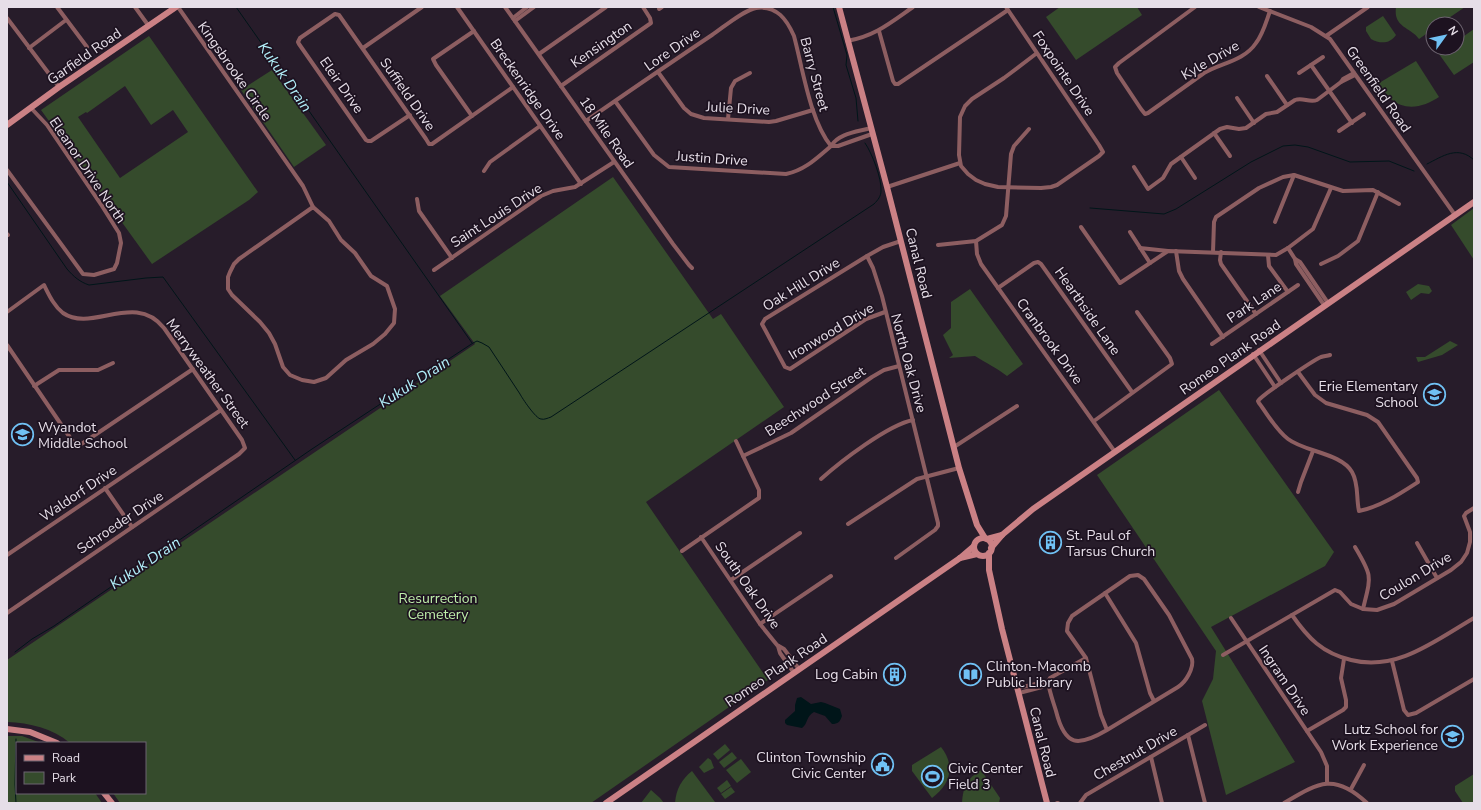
<svg xmlns="http://www.w3.org/2000/svg" width="1481" height="810" font-family="'Nunito Sans',sans-serif">
<style>
.green{fill:#354b2c;fill-rule:evenodd}
.water{fill:#001519}
.lines{fill:none;stroke-linecap:round;stroke-linejoin:round}
.stream{stroke:#001519;stroke-width:1}
.street{stroke:#8d5e61;stroke-width:4}
.secondary{stroke:#cb8185;stroke-width:6}
.labels{text-anchor:middle;stroke-width:3.5;stroke-linejoin:round;paint-order:stroke}
.street-label{font-size:14px;fill:#e6dee8;stroke:#1d1220}
.poi-label{font-size:14px;fill:#e6dee8;stroke:#1d1220;text-anchor:end}
.park-label{font-size:14px;fill:#bdeea9;stroke:#1d1220}
.water-label{font-size:15px;font-style:italic;fill:#b1eff9;stroke:#1d1220}
</style>
<rect width="100%" height="100%" fill="#271c2a"/>
<!-- green -->
<g class="green">
<polygon points="1060,7 1137,7 1142,15 1076,60 1046,17"/>
<path d="M1396 7H1465L1440 24H1433V29L1419 39C1411 27 1393 28 1396 7Z"/>
<path d="M1383 16 1396 35C1390 44 1380 44 1371 39L1366 31V27Z"/>
<polygon points="1474,29 1474,62 1454,75 1439,54 1447,48 1457,48 1457,41"/>
<path d="M149 36 258 192 249 200 152 264 41 110ZM125 86 151 125 173 110 188 132 120 178 78 117 86 112 87 113Z"/>
<path d="M1416 61 1439 97C1424 107 1405 112 1390 98 1386 94 1382 88 1379 83Z"/>
<polygon points="272,70 326,145 294,167 241,90"/>
<path d="M613 177 713 319 721 314 784 407 646 502 768 680 591 803H120L113 793H145V743H70C52 728 30 723 7 722V660L475 344 440 296Z"/>
<polygon points="1474,208 1474,260 1451,225"/>
<polygon points="1418,284 1429,286 1432,291 1429,294 1421,293 1411,300 1406,292"/>
<path d="M970 289 1023 364 1007 376C997 368 986 363 975 356L949 358 953 355 943 335 951 328V302Z"/>
<polygon points="1450,341 1458,345 1442,355 1418,362 1416,357 1425,357"/>
<polygon points="1219,390 1334,552 1325,566 1211,627 1295,762 1226,795 1202,701 1213,679 1216,651 1097,475"/>
<polygon points="7,736 22,736 41,743 17,743 17,793 95,793 102,803 7,803"/>
<polygon points="725,744 730,750 718,760 713,754"/>
<path d="M941 747C956 766 950 785 932 798L912 771V765Z"/>
<polygon points="732,752 737,758 724,768 719,762"/>
<polygon points="708,758 711,760 714,768 704,773 699,767"/>
<polygon points="741,759 751,772 737,783 726,770"/>
<path d="M981 770 1000 798 999 803H962C963 786 967 779 981 770Z"/>
<path d="M692 771 715 802V803H675C676 789 682 779 692 771Z"/>
<polygon points="1474,774 1474,803 1463,803 1455,791 1455,786"/>
<polygon points="727,780 731,786 721,793 717,788"/>
<polygon points="731,787 735,792 725,799 721,794"/>
<polygon points="651,790 660,798 664,803 641,803"/>
</g>
<!-- water -->
<path class="water" d="M801 697 811 704 821 702 825 703 840 709 842 716C840 722 838 724 832 724L825 716 814 712C806 716 808 724 802 728L787 725 785 723V720L795 711V705L797 698Z"/>
<g class="lines">
<!-- stream -->
<g class="stream">
<polyline points="236,7 472,343"/>
<polyline points="833,7 847,55 846,65 856,98 858,121"/>
<path d="M1427 164C1443 156 1458 145 1474 160"/>
<path d="M7 182 67 269C74 277 80 282 89 285L146 278 163 277 295 460"/>
<polyline points="1090,208 1164,214 1176,209 1251,162 1283,146 1295,145 1308,147 1350,162 1389,161 1414,171"/>
<path d="M15 652 32 639 54 626 312 449 473 343 477 341 482 343 489 347 520 394C522 398 536 419 541 419 544 420 548 418 551 417L874 204C878 200 881 196 881 191 882 179 872 153 865 143"/>
<polyline points="16,803 15,784 16,739"/>
</g>
<!-- street -->
<g class="street">
<polyline points="57,7 87,47"/>
<polyline points="135,7 148,25"/>
<polyline points="178,7 303,186 313,207"/>
<polyline points="457,7 581,184"/>
<polyline points="505,7 673,244 689,265 692,268"/>
<polyline points="1006,7 1099,145 1103,152 1099,156 1057,185 1051,187 1041,188 998,187 985,184 976,180 968,174 961,166 959,155 960,117 965,106 972,99 1004,78 1037,53"/>
<path d="M1195 7 1119 63 1115 67 1117 73 1141 109 1145 114 1148 113 1204 73C1221 63 1244 61 1256 43 1263 34 1266 22 1270 11"/>
<polyline points="1259,7 1311,27 1330,39 1455,215"/>
<polyline points="659,9 662,7"/>
<polyline points="7,18 59,87"/>
<polyline points="513,18 527,7"/>
<polyline points="515,21 534,7"/>
<polyline points="879,31 893,81 895,84 898,84 1008,10"/>
<polyline points="1326,36 1368,7"/>
<path d="M847 41C875 36 890 23 913 7"/>
<polyline points="29,48 66,20"/>
<polyline points="363,48 422,7"/>
<polyline points="539,54 606,7"/>
<polyline points="1311,65 1352,123"/>
<polyline points="658,72 684,108 691,114 704,118 769,122 776,121 813,110"/>
<polyline points="1299,73 1323,57"/>
<polyline points="1354,73 1343,79 1341,82 1355,75"/>
<polyline points="1267,76 1287,105"/>
<polyline points="561,86 651,23 650,18 643,7"/>
<polyline points="1237,98 1254,123"/>
<polyline points="410,115 371,141 368,141 366,140 299,44 298,42 300,38 335,14 339,15 426,139 429,144 432,144 513,87"/>
<polyline points="472,116 436,65 433,59 474,31"/>
<polyline points="728,119 731,88 735,81 750,73"/>
<path d="M586 121C628 92 670 63 712 35 724 27 742 11 756 8 777 5 787 20 794 36 803 70 810 120 831 146 817 158 805 170 786 174L669 167 654 155 615 101"/>
<path d="M871 128C857 132 839 133 831 146H838L872 134"/>
<polyline points="1339,131 1364,114"/>
<polyline points="1214,133 1230,156"/>
<polyline points="1181,157 1195,178"/>
<path d="M1134 167 1148 189 1163 178 1171 164 1220 129 1227 127 1239 129 1246 128 1266 114 1277 112 1295 100C1303 97 1309 103 1317 100L1341 82"/>
<polyline points="7,170 83,274 94,275 114,269 117,263 121,243 119,233 102,206 47,125 31,108"/>
<polyline points="484,171 490,162 540,126"/>
<polyline points="887,187 960,163"/>
<polyline points="417,199 419,211 452,258"/>
<polygon points="313,207 329,221 341,240 355,253 371,276 387,286 395,309 394,323 385,334 373,344 346,360 326,378 314,382 302,380 290,375 283,367 275,344 269,333 260,322 232,295 228,289 228,277 230,272 234,264 239,259"/>
<polyline points="1275,222 1294,175"/>
<polyline points="1081,227 1120,283 1168,251 1276,255 1288,248 1313,229 1331,188"/>
<polyline points="1130,232 1150,263"/>
<polyline points="7,234 8,235"/>
<polyline points="976,241 977,254 981,264 1115,452"/>
<polyline points="938,245 976,241 1002,225 1006,216 1011,154 1014,146 1029,129"/>
<polyline points="1140,248 1168,251"/>
<polyline points="1288,248 1295,259"/>
<polyline points="1176,251 1179,271 1183,279 1223,337"/>
<polyline points="1213,252 1214,222 1216,217 1259,188 1283,177 1294,175 1343,191 1373,190 1399,204"/>
<polyline points="1221,252 1220,260 1221,264 1256,314"/>
<polyline points="1268,255 1269,266 1288,292"/>
<polyline points="867,256 873,268 882,296 938,523 938,526 935,530 896,558"/>
<polyline points="1321,264 1338,256 1358,241 1378,192"/>
<polyline points="434,270 541,196 553,191 575,187 614,162"/>
<polyline points="998,288 1034,263 1038,262 1041,264 1132,392"/>
<polyline points="1324,305 1296,264 1295,259 1300,262 1328,303"/>
<path d="M7 312 44 285C49 295 54 306 63 313 92 333 135 291 164 328L242 440 245 448 239 454 7 613"/>
<polyline points="885,312 866,319 790,369 785,367 762,324 765,319 867,256 883,247 901,241"/>
<polyline points="1212,344 1298,285"/>
<polyline points="7,345 71,439 77,446 83,443 193,369"/>
<polyline points="1259,350 1281,383"/>
<polyline points="1253,354 1275,387"/>
<path d="M1298 372 1315 395 1326 403 1367 415 1378 422 1417 478 1418 482C1401 493 1380 507 1359 511 1356 498 1359 484 1352 472 1341 453 1305 452 1288 439 1276 430 1268 415 1259 403L1258 401C1262 395 1312 361 1321 357 1324 356 1327 356 1330 355"/>
<polyline points="34,386 59,370 98,370 113,363"/>
<polyline points="1094,421 1172,364 1170,358 1137,312"/>
<polyline points="954,447 1017,406"/>
<polyline points="743,456 791,433 872,377 884,370 899,366"/>
<path d="M821 479C841 461 888 425 913 420"/>
<polyline points="105,488 132,527"/>
<polyline points="1298,492 1301,482 1313,451"/>
<polyline points="848,524 917,479 959,468"/>
<polyline points="701,537 760,624 777,645 784,649 799,669"/>
<polyline points="1417,543 1437,578"/>
<path d="M1355 547C1373 577 1371 576 1363 609"/>
<polyline points="682,551 759,498 759,490 736,441"/>
<polyline points="7,555 221,410"/>
<polyline points="731,580 800,533"/>
<polyline points="1105,593 1136,643 1150,693 1154,701"/>
<path d="M1292 615C1308 638 1322 653 1351 660 1397 672 1436 640 1474 618"/>
<polyline points="1231,618 1321,752 1327,766 1327,783"/>
<polyline points="760,624 831,576"/>
<polyline points="778,646 780,653 794,673"/>
<polyline points="1223,655 1335,590 1340,592 1351,604 1363,609 1377,610 1394,604 1451,570 1461,562 1467,553 1470,542 1470,532 1464,516 1466,513 1474,508"/>
<path d="M1086 658 1050 678 1048 681C1049 691 1053 701 1056 711 1065 747 1078 747 1107 730L1178 687C1186 682 1194 668 1192 659L1169 615 1144 579 1138 575 1130 576 1072 616 1068 623 1067 631 1086 658 1101 715 1107 730"/>
<polyline points="1392,661 1404,710 1408,715 1416,713 1474,679"/>
<polyline points="1018,688 1040,683 1048,684 1042,687 1019,693"/>
<polyline points="1307,731 1343,710 1346,707 1346,700 1341,678 1344,659"/>
<polyline points="1188,735 1205,803"/>
<polyline points="1151,757 1162,803"/>
<polyline points="1351,789 1364,765"/>
<polyline points="1057,803 1058,803"/>
<polyline points="1080,803 1086,795 1205,725"/>
<path d="M1284 803C1318 783 1334 772 1367 803"/>
</g>
<!-- secondary -->
<g class="secondary">
<polyline points="839,7 887,187 959,468 977,525 985,538"/>
<polyline points="7,125 59,87 176,7"/>
<circle cx="983" cy="547" r="9"/>
<polyline points="987,539 1002,535"/>
<polyline points="991,548 1002,535 1033,509 1474,202"/>
<polyline points="989,553 989,570 1002,629 1047,803"/>
<polyline points="960,558 977,554"/>
<polyline points="7,729 30,732 57,743"/>
<polyline points="104,793 112,803"/>
<polyline points="606,803 960,558 974,546"/>
</g>
</g>
<!-- icons -->
<defs>
<symbol id="school-ring" viewBox="-11 -11 22 22"><circle r="9.5" fill="#1d1220" stroke="#70c1f4" stroke-width="1.5"/><path d="M0-5L7-2L0 1L-7-2ZM-4 1L0 2.5L4 1V4Q0 6-4 4Z" fill="#70c1f4"/></symbol>
<symbol id="building-ring" viewBox="-11 -11 22 22"><circle r="9.5" fill="#1d1220" stroke="#70c1f4" stroke-width="1.5"/><path d="M-4-6H4V6H1V3H-1V6H-4ZM-2.5-4.3h1.7v1.8h-1.7ZM.8-4.3h1.7v1.8H.8ZM-2.5-1h1.7V.8h-1.7ZM.8-1h1.7V.8H.8Z" fill="#70c1f4"/></symbol>
<symbol id="library-ring" viewBox="-11 -11 22 22"><circle r="9.5" fill="#1d1220" stroke="#70c1f4" stroke-width="1.5"/><path d="M-6-4Q-3-5.5-.7-3.5V5Q-3 3-6 4ZM6-4Q3-5.5 .7-3.5V5Q3 3 6 4Z" fill="#70c1f4"/></symbol>
<symbol id="civic-ring" viewBox="-11 -11 22 22"><circle r="9.5" fill="#1d1220" stroke="#70c1f4" stroke-width="1.5"/><path d="M-.6-6.5H3V-4.5H.6V-3L4-1V1h2V6H-6V1h2V-1L-.6-3ZM-1.2 2.5V6h2.4V2.5Z" fill="#70c1f4"/></symbol>
<symbol id="stadium-ring" viewBox="-11 -11 22 22"><circle r="9.5" fill="#1d1220" stroke="#70c1f4" stroke-width="1.5"/><path d="M0-5a6.5 5 0 1 0 0 10a6.5 5 0 1 0 0-10ZM-3.5-1.8h7v3.6h-7Z" fill="#70c1f4"/></symbol>
</defs>
<g fill-rule="evenodd">
<use href="#school-ring" x="1422" y="382" width="25" height="25"/>
<use href="#school-ring" x="10" y="422" width="25" height="25"/>
<use href="#building-ring" x="1038" y="530" width="25" height="25"/>
<use href="#building-ring" x="882" y="662" width="25" height="25"/>
<use href="#library-ring" x="958" y="662" width="25" height="25"/>
<use href="#school-ring" x="1440" y="724" width="25" height="25"/>
<use href="#civic-ring" x="870" y="752" width="25" height="25"/>
<use href="#stadium-ring" x="920" y="764" width="25" height="25"/>
</g>
<g class="labels">
<!-- street labels -->
<g class="street-label">
<text transform="translate(601 44) rotate(-35)" y="5">Kensington</text>
<text transform="translate(672 49) rotate(-35)" y="5">Lore Drive</text>
<text transform="translate(84 56) rotate(-35)" y="5">Garfield Road</text>
<text transform="translate(1210 60) rotate(-30)" y="5">Kyle Drive</text>
<text transform="translate(235 71) rotate(55)" y="5">Kingsbrooke Circle</text>
<text transform="translate(1064 73) rotate(56)" y="5">Foxpointe Drive</text>
<text transform="translate(815 74) rotate(75)" y="5">Barry Street</text>
<text transform="translate(342 85) rotate(55)" y="5">Eleir Drive</text>
<text transform="translate(528 89) rotate(55)" y="5">Breckenridge Drive</text>
<text transform="translate(1379 89) rotate(55)" y="5">Greenfield Road</text>
<text transform="translate(408 94) rotate(55)" y="5">Suffield Drive</text>
<text transform="translate(738 108) rotate(3)" y="5">Julie Drive</text>
<text transform="translate(607 132) rotate(55)" y="5">18 Mile Road</text>
<text transform="translate(712 158) rotate(4)" y="5">Justin Drive</text>
<text transform="translate(88 170) rotate(56)" y="5">Eleanor Drive North</text>
<text transform="translate(496 215) rotate(-33)" y="5">Saint Louis Drive</text>
<text transform="translate(919 263) rotate(76)" y="5">Canal Road</text>
<text transform="translate(801 284) rotate(-32)" y="5">Oak Hill Drive</text>
<text transform="translate(1254 302) rotate(-34)" y="5">Park Lane</text>
<text transform="translate(1088 311) rotate(55)" y="5">Hearthside Lane</text>
<text transform="translate(831 331) rotate(-31)" y="5">Ironwood Drive</text>
<text transform="translate(1050 341) rotate(54)" y="5">Cranbrook Drive</text>
<text transform="translate(1230 357) rotate(-35)" y="5">Romeo Plank Road</text>
<text transform="translate(909 363) rotate(75)" y="5">North Oak Drive</text>
<text transform="translate(208 373) rotate(54)" y="5">Merryweather Street</text>
<text transform="translate(815 401) rotate(-33)" y="5">Beechwood Street</text>
<text transform="translate(78 493) rotate(-34)" y="5">Waldorf Drive</text>
<text transform="translate(120 522) rotate(-34)" y="5">Schroeder Drive</text>
<text transform="translate(1415 576) rotate(-31)" y="5">Coulon Drive</text>
<text transform="translate(748 585) rotate(55)" y="5">South Oak Drive</text>
<text transform="translate(776 670) rotate(-34)" y="5">Romeo Plank Road</text>
<text transform="translate(1285 680) rotate(56)" y="5">Ingram Drive</text>
<text transform="translate(1043 742) rotate(76)" y="5">Canal Road</text>
<text transform="translate(1135 753) rotate(-30)" y="5">Chestnut Drive</text>
</g>
<!-- poi labels -->
<g class="poi-label">
<text x="1418" y="391">Erie Elementary<tspan x="1418" dy="16">School</tspan></text>
<text x="38" y="432" text-anchor="start">Wyandot<tspan x="38" dy="16">Middle School</tspan></text>
<text x="1066" y="540" text-anchor="start">St. Paul of<tspan x="1066" dy="16">Tarsus Church</tspan></text>
<text x="986" y="671" text-anchor="start">Clinton-Macomb<tspan x="986" dy="16">Public Library</tspan></text>
<text x="878" y="679">Log Cabin</text>
<text x="1438" y="734">Lutz School for<tspan x="1438" dy="16">Work Experience</tspan></text>
<text x="866" y="762">Clinton Township<tspan x="866" dy="16">Civic Center</tspan></text>
<text x="948" y="773" text-anchor="start">Civic Center<tspan x="948" dy="16">Field 3</tspan></text>
</g>
<!-- park labels -->
<g class="park-label">
<text x="438" y="603">Resurrection<tspan x="438" dy="16">Cemetery</tspan></text>
</g>
<!-- water labels -->
<g class="water-label">
<text transform="translate(285 77) rotate(55)" y="5">Kukuk Drain</text>
<text transform="translate(414 382) rotate(-33)" y="5">Kukuk Drain</text>
<text transform="translate(145 563) rotate(-34)" y="5">Kukuk Drain</text>
</g>
</g>
<!-- border -->
<rect width="1481" height="810" fill="none" stroke="#e6dee8" stroke-width="16"/>
<!-- legend -->
<rect x="16" y="742" width="130" height="52" fill="#1d1220" stroke="#6d6470"/>
<rect x="24" y="755" width="20" height="6" fill="#cb8185" stroke="#6d6470"/>
<text x="52" y="762" font-size="12" fill="#e6dee8">Road</text>
<rect x="24" y="772" width="20" height="12" fill="#354b2c" stroke="#6d6470"/>
<text x="52" y="782" font-size="12" fill="#e6dee8">Park</text>
<!-- north arrow -->
<g transform="translate(1445 36) rotate(57)"><circle r="19" fill="#1d1220" stroke="#6d6470"/>
<path d="M0-3L7 15L0 10L-7 15Z" fill="#70c1f4"/>
<text y="-6" font-size="11" font-weight="bold" text-anchor="middle" fill="#e6dee8">N</text>
</g>
</svg>
